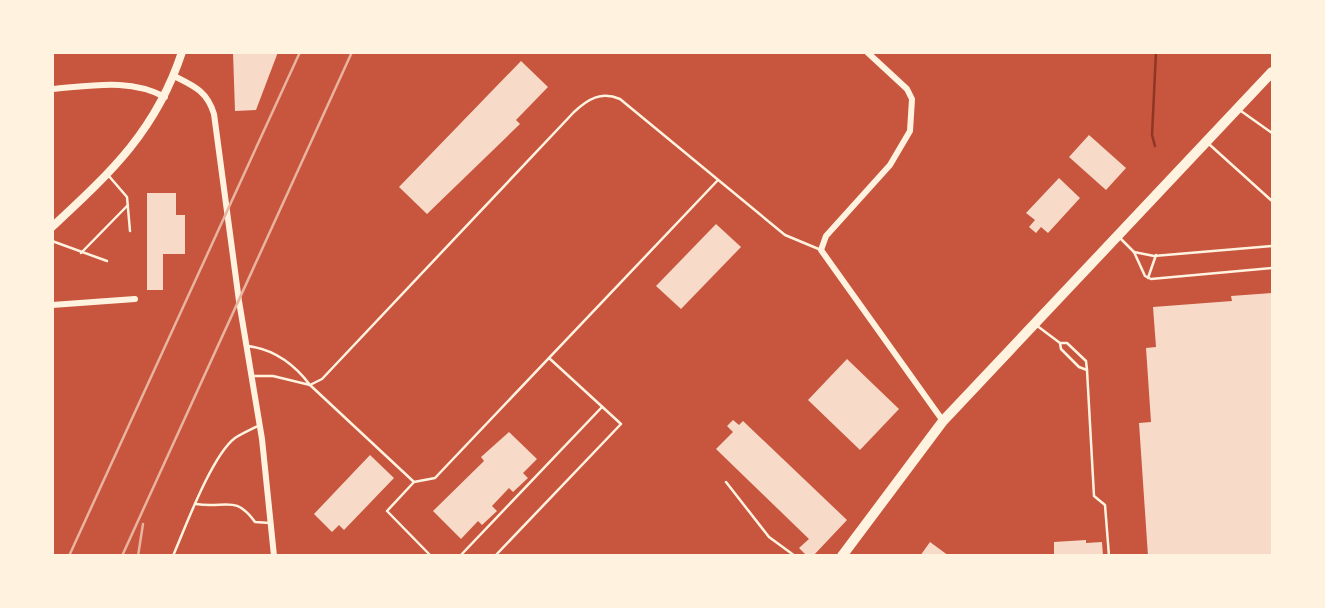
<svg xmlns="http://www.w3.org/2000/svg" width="1325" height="608" font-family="Figtree,sans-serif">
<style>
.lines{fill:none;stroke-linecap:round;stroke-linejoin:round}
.stream{stroke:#8f3625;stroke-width:2.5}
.building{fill:#f7dbc8}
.service{stroke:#fff3e0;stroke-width:2.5}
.minor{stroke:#fff3e0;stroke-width:6}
.secondary{stroke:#fff3e0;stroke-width:8}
.primary{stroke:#fff3e0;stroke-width:10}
.rail{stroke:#e9b49f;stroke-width:2.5}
</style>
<rect width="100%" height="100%" fill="#c8553d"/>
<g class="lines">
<!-- stream -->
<polyline class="stream" points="1155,146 1152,135 1156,52"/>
</g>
<!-- building -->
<g class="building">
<polygon points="233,52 278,52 256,110 235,111"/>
<polygon points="521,61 548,87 516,120 520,124 427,214 399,187"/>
<polygon points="1089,135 1126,168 1106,190 1069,157"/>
<polygon points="1059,178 1080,198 1048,233 1041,227 1036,233 1029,227 1035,220 1026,213"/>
<polygon points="147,193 176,193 176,215 185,215 185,254 163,254 163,290 147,290"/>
<polygon points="716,224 741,247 681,309 656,286"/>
<polygon points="1272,293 1272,556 1148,556 1139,423 1151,422 1146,348 1156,347 1153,307 1232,301 1231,296"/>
<polygon points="847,359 899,409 860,450 808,400"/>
<polygon points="733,420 739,425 743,421 847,520 813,556 807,556 799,548 809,539 716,449 733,432 727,426"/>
<polygon points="509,432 537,459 523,473 528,478 513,492 509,488 492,506 497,511 482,525 478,521 461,539 433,511 484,461 481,457"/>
<polygon points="370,455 394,478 344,530 339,525 332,532 314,514"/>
<polygon points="1086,540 1086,543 1102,542 1103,556 1054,556 1054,542"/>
<polygon points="930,542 949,556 920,556"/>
</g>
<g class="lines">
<!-- service -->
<g class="service">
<polyline points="1241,111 1272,133"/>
<polyline points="1210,145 1272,201"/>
<polyline points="108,175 127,197 130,231"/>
<path d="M718 180 435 478 414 482 310 385 322 379 574 112C588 99 601 91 620 99L785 235 821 250"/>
<polyline points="1119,237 1134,252 1145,276 1151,279 1272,268"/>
<polyline points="52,241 107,261"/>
<polyline points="1134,252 1154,256 1272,246"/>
<polyline points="81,253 128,205"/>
<polyline points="1148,278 1156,255"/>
<polyline points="1036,325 1060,343 1067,343 1086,361 1087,370 1079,367 1061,349 1060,343"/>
<path d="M247 346C274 349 294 364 310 385L273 376H252"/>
<polyline points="1087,370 1094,496 1105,505 1109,556"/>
<polyline points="414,482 387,511 431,556"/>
<polyline points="726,482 769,537 795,556"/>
<path d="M196 504C225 509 235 494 255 522L270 523"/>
<path d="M173 556C185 528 212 455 235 438 243 433 252 429 260 425"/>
<polyline points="460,556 602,407"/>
<polyline points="495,556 621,424 549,358"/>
</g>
<!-- minor -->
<g class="minor">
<polyline points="867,52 907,89 912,99 910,131 890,165 826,236 821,250 943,421"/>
<path d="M174 76C194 86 207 91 214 114L239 301 262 439 274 556"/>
<path d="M52 89C91 86 130 78 165 97"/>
<polyline points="52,305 135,299"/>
</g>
<!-- secondary -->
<path class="secondary" d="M52 227C111 172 156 131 182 52"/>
<!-- primary -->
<polyline class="primary" points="842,556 943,421 1272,72"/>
<!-- rail -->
<g class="rail">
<polyline points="69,556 300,52"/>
<polyline points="122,556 352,52"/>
<polyline points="138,556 143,524"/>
</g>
</g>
<!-- border -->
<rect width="1325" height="608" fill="none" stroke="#fff3e0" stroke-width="108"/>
</svg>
